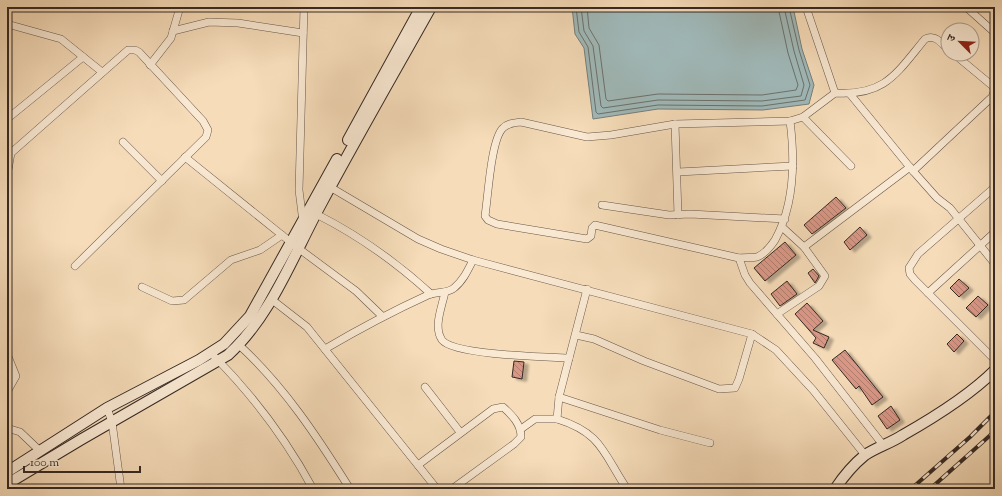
<svg xmlns="http://www.w3.org/2000/svg" width="1002" height="496" font-family="'Sorts Mill Goudy','Noto Serif Devanagari',serif">
<style>
.water{fill:#a0b9b9;stroke:#757f7d}
.lines{fill:none;stroke-linecap:round;stroke-linejoin:round}
.shore{stroke:#6a716e;stroke-width:1}
.building{fill:url(#building-back-hatch);stroke:#352924;filter:url(#shadow)}
.street-casing{stroke:#655649;stroke-width:8}
.secondary-casing{stroke:#352924;stroke-width:12}
.street{stroke:#f9e8d2;stroke-width:7}
.secondary{stroke:#f9e8d2;stroke-width:10}
.rail-casing{stroke:#352924;stroke-width:4}
.rail{stroke:#f9e8d2;stroke-width:2.5;stroke-dasharray:8;stroke-linecap:butt}
</style>
<defs>
<pattern id="building-back-hatch" width="6" height="6" patternUnits="userSpaceOnUse"><rect width="6" height="6" fill="#d99786"/><path d="M-1 5l2 2M0 0l6 6M5-1l2 2" fill="none" stroke="#b17b6d"/></pattern>
<filter id="shadow"><feDropShadow dx="4.5" dy="2.5" stdDeviation="1" flood-color="#0004"/></filter>
</defs>
<rect width="100%" height="100%" fill="#f6dcb9"/>
<filter id="stains"><feTurbulence type="fractalNoise" baseFrequency=".005" numOctaves="4"/><feColorMatrix values="0 0 0 0 .2 0 0 0 0 .09 0 0 0 0 .02 0 0 0 .5 -.17"/></filter>
<radialGradient id="worn" r=".72"><stop offset=".6" stop-color="#630" stop-opacity="0"/><stop offset="1" stop-color="#630" stop-opacity=".3"/></radialGradient>
<!-- water -->
<polygon class="water" points="572,7 793,7 802,49 814,85 809,104 763,110 658,109 593,119 584,48 575,34"/>
<g class="lines">
<!-- shore -->
<g class="shore">
<polyline points="576,7 579,32 588,47 596,112 598,114 658,105 762,106 805,100 810,85 799,50 789,7"/>
<polyline points="581,7 584,31 593,46 601,106 603,108 658,100 762,101 801,96 804,85 794,51 784,7"/>
<polyline points="587,7 589,28 599,45 606,99 608,101 658,94 762,95 796,90 798,85 788,53 778,7"/>
</g>
</g>
<!-- building -->
<g class="building">
<polygon points="836,197 846,208 812,234 804,225"/>
<polygon points="860,227 867,235 850,250 844,242"/>
<polygon points="785,242 796,255 765,281 754,268"/>
<polygon points="813,269 819,276 815,283 808,273"/>
<polygon points="959,279 969,288 959,297 950,288"/>
<polygon points="787,281 797,294 780,306 771,294"/>
<polygon points="978,296 988,305 976,317 966,308"/>
<polygon points="807,303 823,321 813,330 829,337 824,348 813,343 816,338 795,314"/>
<polygon points="957,334 964,341 954,352 947,344"/>
<polygon points="845,350 883,397 872,405 859,386 856,389 832,360"/>
<polygon points="514,361 524,362 522,379 512,377"/>
<polygon points="891,406 900,420 887,429 878,416"/>
</g>
<g class="lines">
<defs>
<g id="street">
<polyline points="806,7 835,93"/>
<polyline points="966,7 995,33"/>
<polyline points="7,24 61,39 102,72"/>
<polyline points="173,31 209,22 238,23 303,33"/>
<polyline points="954,54 995,88"/>
<polyline points="150,65 171,38 180,7"/>
<polyline points="850,94 913,171 937,198 950,208 995,264"/>
<polyline points="803,117 851,166"/>
<polyline points="7,119 83,57"/>
<polyline points="675,124 678,215"/>
<polyline points="123,142 162,181"/>
<polyline points="185,157 298,248 356,291 382,316"/>
<polyline points="913,171 992,97 995,90"/>
<polyline points="678,172 793,166"/>
<polyline points="7,176 11,153 128,50 135,50 139,52 203,121 208,130 206,137 75,266"/>
<polyline points="330,187 418,239 441,249 473,260 752,334 776,350 813,390 865,455"/>
<polyline points="995,187 918,254 909,268 910,274 915,280 995,360"/>
<polyline points="602,205 669,215 690,214 785,219"/>
<path d="M316 214C358 235 396 262 431 294"/>
<polyline points="303,222 299,190 304,7"/>
<polyline points="804,247 910,167"/>
<path d="M739 258C745 257 752 258 757 257 765 254 771 246 775 240 795 204 795 160 790 121"/>
<polyline points="142,287 172,301 184,300 231,260 260,250 282,235"/>
<polyline points="587,289 559,397 660,430 710,443"/>
<path d="M445 292C442 307 433 327 442 340 453 355 546 357 569 358"/>
<polyline points="928,293 995,232"/>
<polyline points="271,299 307,327 437,489"/>
<polyline points="777,314 819,286 825,276 804,247 782,227"/>
<polyline points="576,335 594,339 644,361 719,389 735,388 739,379 752,334"/>
<path d="M239 345C284 386 318 438 350 489"/>
<path d="M325 349C359 329 393 311 428 295 437 291 447 294 454 288 463 281 468 270 473 260"/>
<path d="M211 353C251 393 286 439 313 489"/>
<polyline points="7,354 16,376 7,392"/>
<polyline points="425,387 460,432"/>
<path d="M559 397 557 419C602 433 603 453 627 489"/>
<polyline points="107,408 112,422 121,489"/>
<polyline points="7,428 20,432 40,451"/>
<polyline points="521,429 535,419 557,419"/>
<path d="M883 445 815 358 750 283 745 275 739 258 599 226 595 225 592 228 591 236 587 239 497 224 488 220 485 216C488 197 491 139 503 128 508 123 514 123 521 122L587 137 611 135 675 124 790 121 803 117 835 93C885 96 896 74 925 39 935 34 941 43 948 49"/>
<path d="M418 465 493 409 503 407C512 415 521 424 521 437L514 444 452 489"/>
</g>
<g id="secondary">
<polyline points="348,140 421,7"/>
<polyline points="7,472 107,408 199,360 224,344 250,316 337,159"/>
<path d="M7 484 82 439 228 355C271 316 293 256 320 206 356 139 394 73 431 7"/>
<path d="M835 489C843 477 854 464 865 455 877 447 891 443 903 435 933 418 971 394 995 370"/>
</g>
</defs>
<!-- street casing -->
<use href="#street" class="street-casing"/>
<!-- secondary casing -->
<use href="#secondary" class="secondary-casing"/>
<!-- street -->
<use href="#street" class="street"/>
<!-- secondary -->
<use href="#secondary" class="secondary"/>
<defs>
<g id="rail">
<polyline points="911,489 970,437 995,412"/>
<polyline points="930,489 995,431"/>
</g>
</defs>
<!-- rail casing -->
<use href="#rail" class="rail-casing"/>
<!-- rail -->
<use href="#rail" class="rail"/>
</g>
<!-- margin -->
<rect width="1002" height="496" fill="none" stroke="#f6dcb9" stroke-width="24"/>
<rect x="8" y="8" width="986" height="480" fill="none" stroke="#352924" stroke-width="2"/>
<rect x="12" y="12" width="978" height="472" fill="none" stroke="#352924"/>
<!-- north arrow -->
<g transform="translate(960 42) rotate(294)"><circle r="19" fill="#f9e8d2" stroke="#ab9c8c"/>
<path d="M0-3L7 15L0 10L-7 15Z" fill="#8f2418"/>
<text y="-6" font-size="11" font-weight="bold" text-anchor="middle" fill="#352924">उ</text>
</g>
<!-- scale -->
<path d="M24 466v6h116v-6" fill="none" stroke="#352924" stroke-width="2"/>
<text x="30" y="466" font-size="12" fill="#352924" stroke="#f9e8d2" stroke-width="3" paint-order="stroke">100 m</text>
<rect width="100%" height="100%" filter="url(#stains)"/>
<rect width="100%" height="100%" fill="url(#worn)"/>
</svg>
